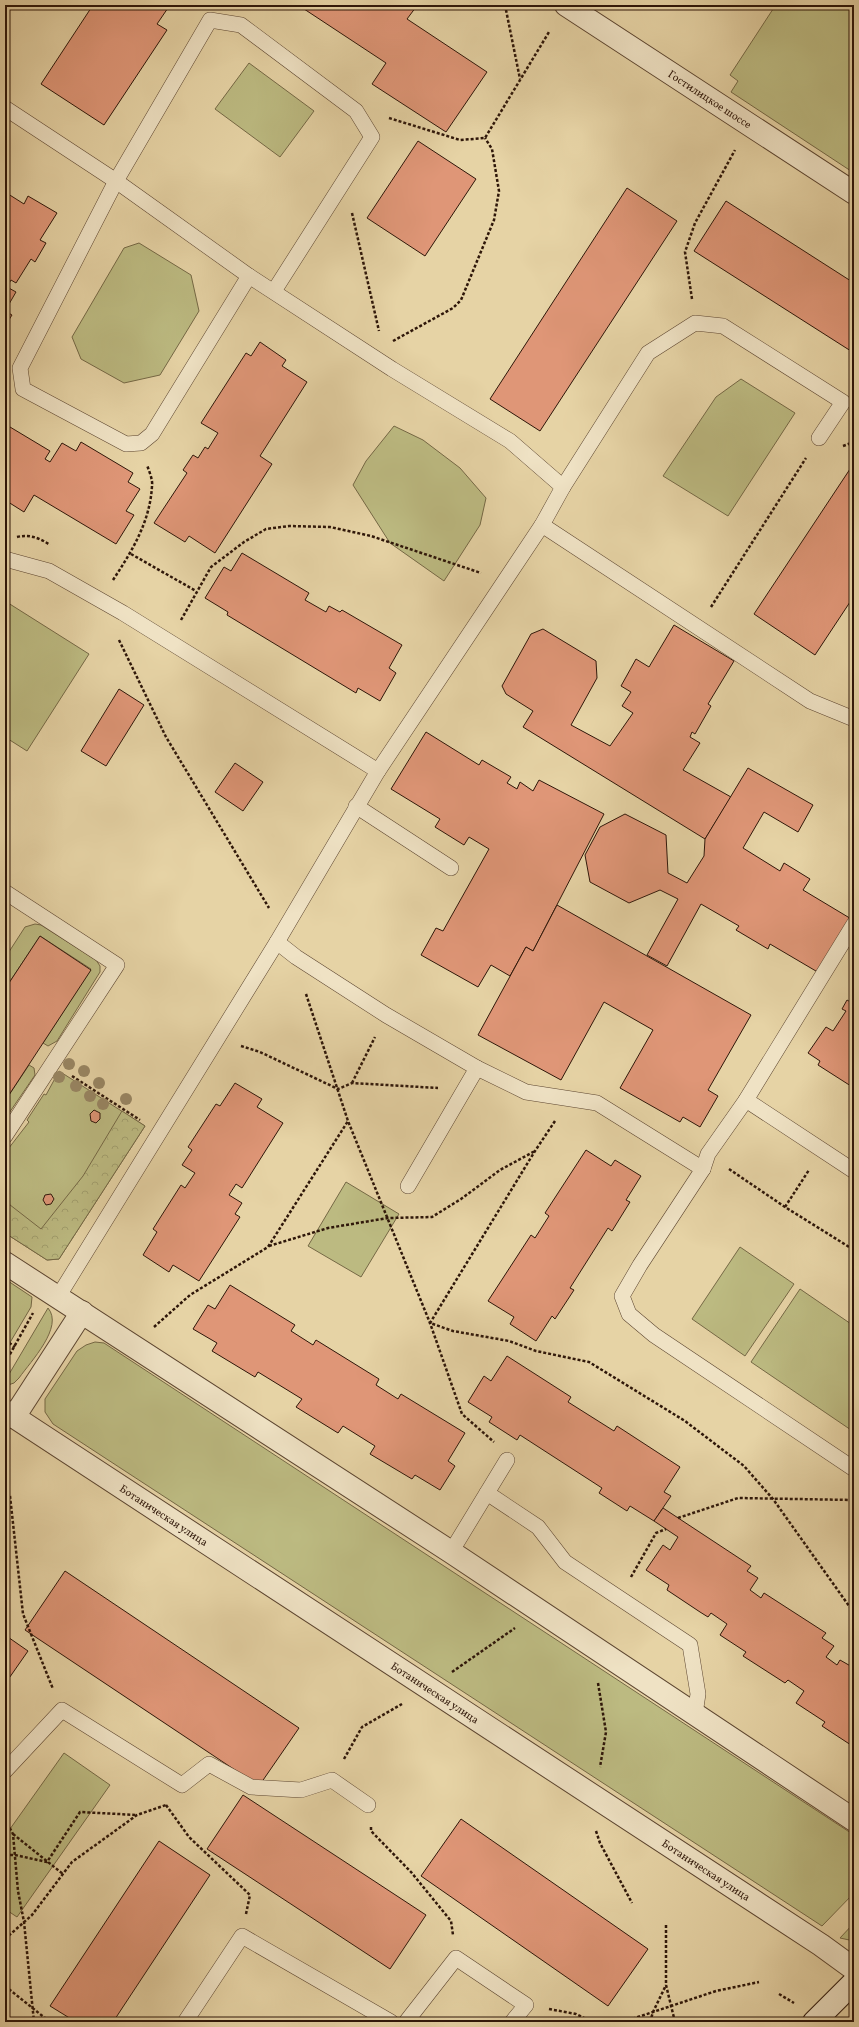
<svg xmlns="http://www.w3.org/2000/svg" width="859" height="2027" font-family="Vollkorn,serif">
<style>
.green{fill:#bcba81;stroke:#756845}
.forest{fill:url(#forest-crowns);stroke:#756845}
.building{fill:#df9677;stroke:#2e1609}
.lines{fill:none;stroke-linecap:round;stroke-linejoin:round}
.service-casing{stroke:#5c4530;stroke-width:16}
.minor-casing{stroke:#5c4530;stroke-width:24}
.secondary-casing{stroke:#2e1609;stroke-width:24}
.path{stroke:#2e1609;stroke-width:2.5;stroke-dasharray:3 2;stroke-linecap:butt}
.service{stroke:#efe2c4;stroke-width:15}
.minor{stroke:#efe2c4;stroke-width:22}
.secondary{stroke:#efe2c4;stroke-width:22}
.tree{fill:#988663}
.labels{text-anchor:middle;stroke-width:3.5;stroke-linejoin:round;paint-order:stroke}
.street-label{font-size:11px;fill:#2e1609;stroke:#efe2c4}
</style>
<defs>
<pattern id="forest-crowns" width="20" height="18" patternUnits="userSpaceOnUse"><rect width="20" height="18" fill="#bcba81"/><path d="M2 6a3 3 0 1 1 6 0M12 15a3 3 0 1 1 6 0" fill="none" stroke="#a29f6e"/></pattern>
</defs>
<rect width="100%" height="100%" fill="#e6d3a5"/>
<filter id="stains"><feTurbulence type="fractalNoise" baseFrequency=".005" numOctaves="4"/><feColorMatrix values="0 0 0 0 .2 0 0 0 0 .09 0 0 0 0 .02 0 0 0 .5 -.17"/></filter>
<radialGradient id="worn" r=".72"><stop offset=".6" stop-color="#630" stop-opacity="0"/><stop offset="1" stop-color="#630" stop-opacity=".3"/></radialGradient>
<!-- green -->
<g class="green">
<polygon points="774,5 849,5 854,8 854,173 731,92 738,81 730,75 775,6"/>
<polygon points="249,63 314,111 280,157 215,109"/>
<polygon points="139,243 191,275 199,311 160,375 124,383 81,359 72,337 124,248"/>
<polygon points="741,379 795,413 728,516 663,476 716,397"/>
<polygon points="394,426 423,440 460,468 486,498 480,525 444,581 390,543 353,485 366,461"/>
<polygon points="5,601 89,654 27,751 5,737"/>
<polygon points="35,924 41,925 96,960 100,966 100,972 57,1041 48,1046 43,1043 91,969 40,936 5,989 5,958 25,927"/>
<polygon points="29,1065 34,1068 35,1075 5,1119 5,1101"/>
<polygon points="59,1071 145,1126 59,1259 47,1260 5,1233 5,1153 29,1122 27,1120 44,1094 46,1095"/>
<polygon points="346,1182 399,1214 361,1277 308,1246"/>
<polygon points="740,1247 794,1284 745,1356 692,1319"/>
<polygon points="5,1279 32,1297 31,1307 5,1351"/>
<polygon points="800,1289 854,1326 854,1432 751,1362"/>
<path d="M48 1308C64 1327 31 1361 19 1378L14 1383 5 1386V1381Z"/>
<polygon points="95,1342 104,1343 854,1835 854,1893 822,1926 53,1424 45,1412 45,1399 77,1351 86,1345"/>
<polygon points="64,1753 110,1785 17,1917 5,1909 5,1836"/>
<polygon points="854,1923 854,1941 840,1938"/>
</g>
<!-- forest -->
<polygon class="forest" points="122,1111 145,1126 59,1259 47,1260 5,1233 5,1201 41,1229 83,1176"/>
<!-- building -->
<g class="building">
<polygon points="93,5 170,5 157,24 167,30 104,125 41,84"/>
<polygon points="298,5 413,5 416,7 407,19 487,72 446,132 372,84 386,63"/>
<polygon points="418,141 476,179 425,256 367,218"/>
<polygon points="627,188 677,221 540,431 490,399"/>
<polygon points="5,192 24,204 28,196 57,213 40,240 46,243 35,262 31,259 16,283 11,280 7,287 16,292 5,311 12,315 5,326"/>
<polygon points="726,201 854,283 854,353 694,251"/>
<polygon points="260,342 286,360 282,366 307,382 260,456 272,464 215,553 189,536 185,542 154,523 187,473 183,470 193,455 198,458 205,447 208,449 218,433 201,423 246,353 251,356"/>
<polygon points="5,424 50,451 45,459 50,462 62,443 76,451 81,442 133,473 128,482 140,489 126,511 134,515 116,544 34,495 24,512 5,500"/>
<polygon points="854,463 854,596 815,655 754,614"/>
<polygon points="242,553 309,593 305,600 326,612 329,606 340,612 342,610 402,645 389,668 396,673 380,701 358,688 356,693 227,615 228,612 205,598 224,567 231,571"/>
<polygon points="674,625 734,661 708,704 711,706 695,734 692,732 690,737 700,743 683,770 731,797 705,839 523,727 533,711 506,694 502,686 531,634 543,629 596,661 597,678 571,725 610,746 633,713 622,706 631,692 621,686 636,659 649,667"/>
<polygon points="119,689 144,705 106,766 81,751"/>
<polygon points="426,732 479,765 482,760 511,777 507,783 517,789 520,782 533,791 539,780 604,814 533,951 526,947 510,976 491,965 478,987 421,955 436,928 443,931 489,849 469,837 464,845 435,827 440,819 391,789"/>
<polygon points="235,763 263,782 243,811 215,792"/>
<polygon points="748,768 813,805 798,832 764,812 743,848 780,871 784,863 810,879 803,890 853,920 821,974 770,944 768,949 736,930 739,926 701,904 667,966 647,955 678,899 660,890 629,903 590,882 585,855 600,827 625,814 666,835 668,873 687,883 704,856 705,839"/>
<polygon points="557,905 751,1015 708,1090 718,1096 700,1127 683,1117 680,1122 620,1088 653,1030 604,1002 561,1080 478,1035 526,947 533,951"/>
<polygon points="40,936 91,970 5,1101 5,989"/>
<polygon points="847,1000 854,1004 854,1088 818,1065 820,1061 808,1053 826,1027 833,1031 846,1011 842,1009"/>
<polygon points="235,1083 262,1099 257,1107 283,1123 242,1188 236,1184 229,1195 242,1203 235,1214 240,1217 199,1281 173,1265 169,1272 143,1255 157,1232 153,1229 181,1185 185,1188 195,1173 182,1165 192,1150 188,1147 216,1104 220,1106"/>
<polygon points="94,1110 100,1113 100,1119 96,1123 91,1121 90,1114"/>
<polygon points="586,1150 611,1166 615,1160 641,1176 626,1200 630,1202 612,1231 608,1228 570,1288 574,1290 555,1319 552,1316 536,1341 510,1324 514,1317 488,1301 531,1235 535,1238 549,1216 545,1213"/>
<polygon points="51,1194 54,1199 51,1204 46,1205 43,1200 45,1195"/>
<polygon points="230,1285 295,1325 291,1331 313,1345 316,1340 379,1379 376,1385 398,1399 401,1394 465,1433 448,1461 455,1466 440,1490 415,1475 412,1479 370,1454 375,1446 343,1426 338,1433 296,1407 302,1399 258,1372 255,1377 212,1351 217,1343 193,1329 208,1305 215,1309"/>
<polygon points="507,1356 571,1397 568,1402 614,1431 617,1426 680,1467 664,1492 671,1496 654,1521 630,1506 627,1511 599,1493 602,1488 520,1435 517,1440 489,1422 492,1417 468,1402 484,1376 491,1381"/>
<polygon points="663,1508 751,1566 747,1571 758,1578 750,1590 761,1598 764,1593 826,1633 822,1638 834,1646 826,1657 837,1665 840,1660 854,1668 854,1747 822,1726 825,1722 796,1703 804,1691 788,1680 785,1683 743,1656 746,1652 720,1635 727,1624 711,1613 708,1617 700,1612 667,1590 669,1585 646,1570 663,1545 670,1550 678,1537 654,1521"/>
<polygon points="65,1571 299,1728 259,1786 25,1630"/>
<polygon points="5,1635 28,1651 5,1684"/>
<polygon points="243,1795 426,1915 390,1969 207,1849"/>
<polygon points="461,1819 648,1949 608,2006 421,1876"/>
<polygon points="159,1841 210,1875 113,2022 76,2022 50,2006"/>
</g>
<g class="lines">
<defs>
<g id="service">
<polyline points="5,108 116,181 249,276 392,369 510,441 563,487"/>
<polyline points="249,276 152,434 141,443 126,444 23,389 20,368 116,181 210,20 241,25 356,111 372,137 274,291"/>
<polyline points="542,525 563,487 648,353 695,323 723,326 843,402 819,438"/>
<polyline points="5,559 49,571 123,613 378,771"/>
<polyline points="356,806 451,868"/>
<polyline points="5,892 117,965 5,1136"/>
<polyline points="854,924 746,1100 708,1154 703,1169 640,1265 622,1296 629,1314 654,1335 854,1469"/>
<polyline points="277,942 296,957 386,1015 477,1068 526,1092 597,1103 703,1169"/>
<polyline points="746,1100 854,1171"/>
<polyline points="408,1186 477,1068"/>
<polyline points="58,1297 277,942 378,771 542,525 810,701 854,719"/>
<polyline points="487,1493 538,1527 565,1562 690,1645 698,1694 695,1714"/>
<polyline points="451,1552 507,1460"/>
<polyline points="5,1771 62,1710 182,1785 209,1764 251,1787 301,1790 332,1780 368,1805"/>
<polyline points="185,2022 242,1936 391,2022"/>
<polyline points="406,2022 456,1958 526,2005 512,2022"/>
</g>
<g id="minor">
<path id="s1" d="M566 5 854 193"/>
<polyline points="5,1263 451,1552 854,1820"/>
<path id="s2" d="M5 1411 821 1945 854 1969"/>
<polyline points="14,1417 82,1312"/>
</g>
<polyline id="secondary" points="814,2022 854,1982"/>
</defs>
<!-- service casing -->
<use href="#service" class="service-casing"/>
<!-- minor casing -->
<use href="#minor" class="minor-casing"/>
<!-- secondary casing -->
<use href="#secondary" class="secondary-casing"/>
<!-- path -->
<g class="path">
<polyline points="505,5 520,79"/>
<polyline points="389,118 460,140 485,138 549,32"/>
<polyline points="352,213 379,331"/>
<polyline points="692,299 685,252 695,223 735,150"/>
<polyline points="393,341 453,308 461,300 494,220 499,191 492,149 485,138"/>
<polyline points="843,446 854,442"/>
<path d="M17 537C29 534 40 538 50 545"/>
<polyline points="131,554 196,591"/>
<path d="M113 580C132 551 150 522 152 486 153 480 149 471 147 465"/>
<polyline points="711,607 806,458"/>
<polyline points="181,620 211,567 244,542 266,529 289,526 330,527 371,536 481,573"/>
<polyline points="119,640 166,737 269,908"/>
<polyline points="306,994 348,1121 430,1323 462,1414 494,1442"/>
<polyline points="241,1046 260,1052 338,1089 352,1083 438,1088"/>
<polyline points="72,1076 140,1120"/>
<polyline points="352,1083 375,1037"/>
<polyline points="555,1121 535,1151 430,1323 453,1331 509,1341 536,1351 589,1362 685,1421 744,1466 773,1499 854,1613"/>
<polyline points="729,1169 785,1207 854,1250"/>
<polyline points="785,1207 809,1170"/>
<polyline points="269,1246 328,1228 388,1218 432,1217 461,1199 500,1170 535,1151"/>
<polyline points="154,1327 190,1295 268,1247 348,1121"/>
<polyline points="5,1340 15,1347"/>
<polyline points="5,1363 33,1313"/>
<polyline points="10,1496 23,1614 53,1689"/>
<polyline points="678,1518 738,1498 854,1500"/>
<polyline points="631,1577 656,1533 666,1529"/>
<polyline points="452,1672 515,1628"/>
<polyline points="598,1683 606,1732 600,1767"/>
<polyline points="344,1759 362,1727 402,1704"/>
<polyline points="166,1805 189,1837 250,1895 246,1914"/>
<polyline points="5,1819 13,1834 18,1891 24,1922 34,2022"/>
<polyline points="371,1827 371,1831 411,1872 451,1921 453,1935"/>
<polyline points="596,1831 600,1843 632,1903"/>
<polyline points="13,1834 63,1874"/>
<polyline points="5,1855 15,1855 47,1862 80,1812 137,1815"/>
<polyline points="666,1925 666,1985 675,2022"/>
<polyline points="5,1939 32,1915 72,1862 137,1815 166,1805"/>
<polyline points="5,1986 50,2022"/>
<polyline points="779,1994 794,2003"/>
<polyline points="549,2009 576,2014 592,2022"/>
<polyline points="623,2022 716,1991 759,1982"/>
<polyline points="650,2022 653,2012 666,1985"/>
</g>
<!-- service -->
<use href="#service" class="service"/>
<!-- minor -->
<use href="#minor" class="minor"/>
<!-- secondary -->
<use href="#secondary" class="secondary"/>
</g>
<!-- trees -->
<g class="tree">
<circle cx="69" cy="1064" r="6"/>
<circle cx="84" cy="1071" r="6"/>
<circle cx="59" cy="1077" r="6"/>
<circle cx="99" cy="1083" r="6"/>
<circle cx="76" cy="1086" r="6"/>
<circle cx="90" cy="1096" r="6"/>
<circle cx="126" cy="1099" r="6"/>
<circle cx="103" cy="1104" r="6"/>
</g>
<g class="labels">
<!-- street labels -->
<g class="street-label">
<text dy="4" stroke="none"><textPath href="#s1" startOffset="172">Гостилицкое шоссе</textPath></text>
<text dy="4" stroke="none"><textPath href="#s2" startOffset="190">Ботаническая улица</textPath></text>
<text dy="4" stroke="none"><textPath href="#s2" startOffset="514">Ботаническая улица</textPath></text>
<text dy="4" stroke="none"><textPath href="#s2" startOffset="838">Ботаническая улица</textPath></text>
</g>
</g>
<!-- margin -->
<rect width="859" height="2027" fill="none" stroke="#e6d3a5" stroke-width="20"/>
<rect x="6" y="6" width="847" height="2015" fill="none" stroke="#2e1609" stroke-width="2"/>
<rect x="10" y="10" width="839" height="2007" fill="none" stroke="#2e1609"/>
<rect width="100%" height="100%" filter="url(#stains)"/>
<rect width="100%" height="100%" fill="url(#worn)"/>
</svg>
